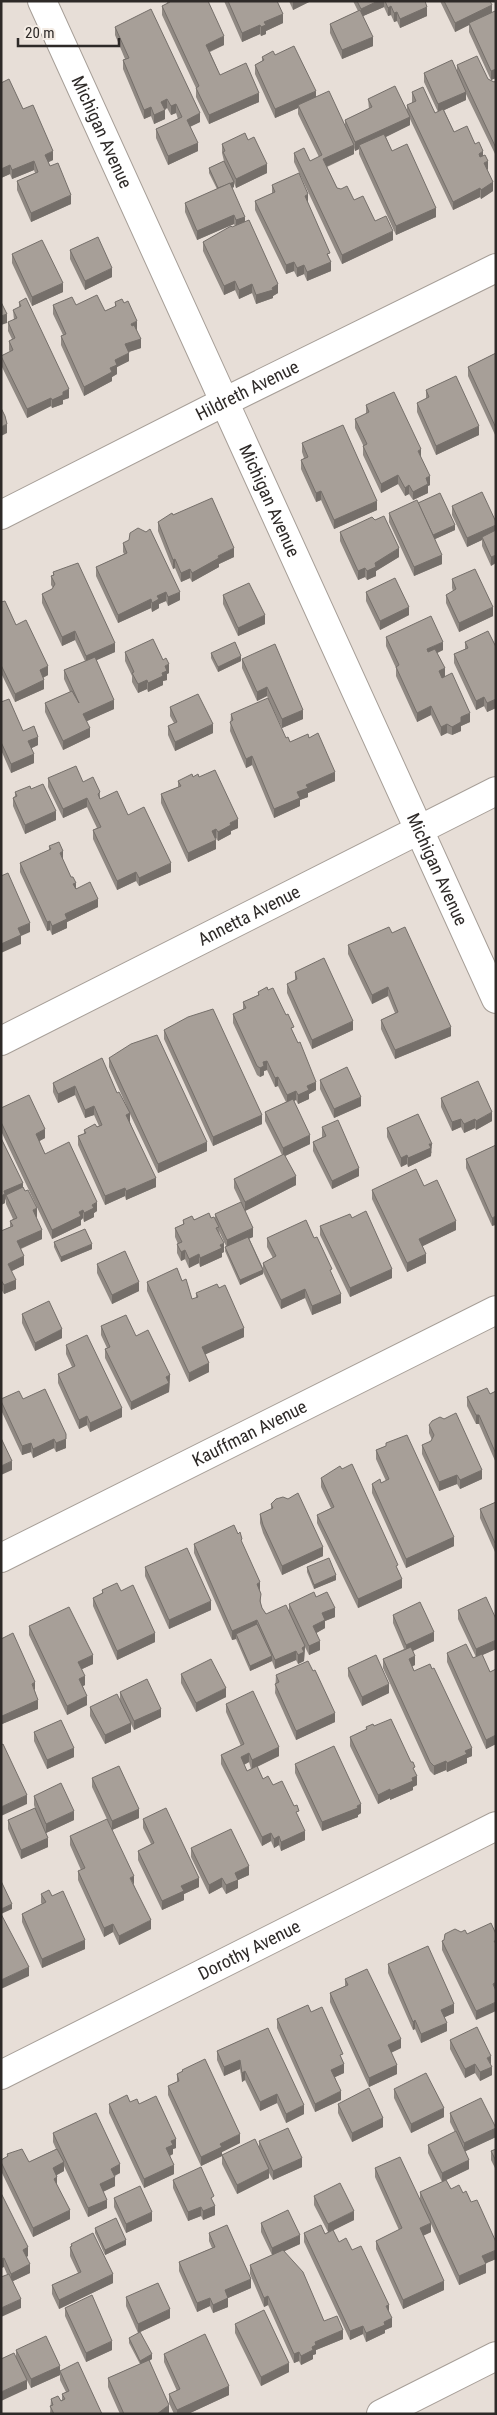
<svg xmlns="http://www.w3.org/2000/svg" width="497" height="2415" font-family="'Roboto Condensed',sans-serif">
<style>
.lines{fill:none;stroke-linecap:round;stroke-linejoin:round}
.minor-casing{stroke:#a69e97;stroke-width:30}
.minor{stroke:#fff;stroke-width:28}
.wall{fill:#908983;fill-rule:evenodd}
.shaded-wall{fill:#756f6a}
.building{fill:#a79f98;stroke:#756f6a}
.labels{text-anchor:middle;stroke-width:4.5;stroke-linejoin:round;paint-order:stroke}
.street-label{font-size:18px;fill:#2e2a28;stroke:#f4ece4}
</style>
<rect width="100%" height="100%" fill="#e7ded7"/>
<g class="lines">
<defs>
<g id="minor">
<path id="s1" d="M42 1 496 999"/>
<path id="s2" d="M1 515 224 402 496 268"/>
<path id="s3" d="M1 1041 496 791"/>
<path id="s4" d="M1 1558 496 1310"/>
<path id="s5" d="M1 2075 496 1826"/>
<polyline points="381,2414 496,2356"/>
</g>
</defs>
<!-- minor casing -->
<use href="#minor" class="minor-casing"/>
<!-- minor -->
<use href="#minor" class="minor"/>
</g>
<!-- wall -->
<g class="wall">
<polygon points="167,1 208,1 224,45 210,52 220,75 259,102 209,124 196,97 196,88 162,15 162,6 167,4"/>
<polygon points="224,1 277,1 283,23 266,31 266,34 261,36 260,34 242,42"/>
<polygon points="289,1 311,1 293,10"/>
<polygon points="353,1 425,1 427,16 400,28 397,21 394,22 391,15 388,16 384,7 363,16 373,46 342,59 330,33 330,24 358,11"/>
<polygon points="440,1 490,1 492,13 496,13 496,78 491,80 469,32 469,25 455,32"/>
<polygon points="115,27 200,122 190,127 198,151 168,165 156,138 156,129 178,119 176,113 171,115 167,108 165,110 165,119 154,124 151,116 144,119 123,69 123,60 125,59 115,35"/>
<polygon points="275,55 345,126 345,120 369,109 368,99 407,111 407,105 412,103 412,92 435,113 438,112 424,82 424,73 457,71 457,65 494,82 496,81 496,156 466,94 466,100 444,110 454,132 475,144 483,156 488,169 487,170 493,191 481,199 480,197 453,210 410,119 410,125 386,137 392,151 436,217 396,235 359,154 359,149 355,151 354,148 354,154 327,167 337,188 354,200 375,221 393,240 342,264 294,162 294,153 310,161 319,157 298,114 298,108 275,118 255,74 255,65 262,61 262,57"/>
<polygon points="1,83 23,109 53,160 48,162 50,166 71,204 31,222 17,190 17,181 35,173 34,170 12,179 10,174 1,178"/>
<polygon points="248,140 267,173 236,188 234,183 234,187 232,188 245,222 278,293 273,296 273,298 256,304 252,293 239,299 235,290 224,295 203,251 203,242 235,226 234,224 197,240 185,212 185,203 217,189 209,173 209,168 224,161 222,153 222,144"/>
<polygon points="272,185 308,203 330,260 331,271 307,281 304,274 297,277 294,271 286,274 255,210 255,201 272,194"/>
<polygon points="70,250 112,277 85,290 70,259"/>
<polygon points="12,254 63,292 32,306 12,263"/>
<polygon points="19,302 69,398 63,400 63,404 52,408 51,406 27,418 1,365 1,356 10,352 9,350 9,341 12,339 8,331 8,322 14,320 13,310 19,308"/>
<polygon points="115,302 137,330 141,348 129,352 129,361 117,367 117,374 112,377 112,381 84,396 61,345 61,336 63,335 53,314 53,305 76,305 105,311 115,307"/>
<polygon points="496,353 496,437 468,376 468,367"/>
<polygon points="426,390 479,435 436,455 417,412 417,403 426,399"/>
<polygon points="366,405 421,458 430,485 428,486 428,493 413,500 409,494 405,496 398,484 381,493 363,455 363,445 355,428 355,419 366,414"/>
<polygon points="302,443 377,510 334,529 321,500 316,502 301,469 301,460 304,458 302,452"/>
<polygon points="418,503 455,530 435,539 442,564 414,576 389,522 389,513"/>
<polygon points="452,506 496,522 491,566 482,546 482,540 467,547 452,515"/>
<polygon points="173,515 234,557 219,564 219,567 192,582 190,578 181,582 175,568 173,569 158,531 158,522"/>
<polygon points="340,532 399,557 376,571 376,576 367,580 365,577 358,580 340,541"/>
<polygon points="123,543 180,600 168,606 166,601 159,604 159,608 152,612 151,608 118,623 96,576 96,567 124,554 123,552"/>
<polygon points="53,572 115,652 96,660 114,709 86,721 90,737 63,750 45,712 45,703 70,692 64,679 64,670 85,661 75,640 62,646 42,603 42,594 52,589 53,588 51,585 51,576 53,575"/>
<polygon points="452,579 493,616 459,632 446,603 446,595 453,591 452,588"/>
<polygon points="366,592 409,615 380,630 366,601"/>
<polygon points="223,595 265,624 238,636 223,604"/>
<polygon points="1,602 48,675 43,678 44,689 15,702 1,673"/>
<polygon points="386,637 443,650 437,653 445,676 470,722 461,726 461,731 452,735 447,733 441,736 431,715 417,722 396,676 396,668 386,646"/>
<polygon points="465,642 496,647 496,708 487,712 484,706 476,710 454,663 454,654 465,649"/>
<polygon points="125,652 169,673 167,674 167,680 163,681 163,685 148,692 147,689 138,693 132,682 132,676 125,661"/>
<polygon points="211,653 241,661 218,672 211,658"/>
<polygon points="242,659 303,719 282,728 267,696 257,701 242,668"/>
<polygon points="1,702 23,731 38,745 31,748 34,763 11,773 1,750"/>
<polygon points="170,707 213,733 175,751 168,735 168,726 174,723 170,716"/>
<polygon points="231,714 286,738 290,742 309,738 335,781 308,793 308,797 300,800 300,806 274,818 252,765 246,768 230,731"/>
<polygon points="193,777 199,777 238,828 231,831 231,834 218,841 216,838 215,838 216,849 188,862 161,803 161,794 178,787 178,781"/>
<polygon points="48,778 83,782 100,792 100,799 128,815 171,872 139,886 136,881 117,890 93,839 93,830 97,828 87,807 63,818 48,787"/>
<polygon points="31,789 56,820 25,834 13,806 13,798 15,796 15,792"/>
<polygon points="49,846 63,860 76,888 98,907 67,922 67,928 52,935 50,930 47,931 20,872 20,863 49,850"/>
<polygon points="348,945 451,1036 395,1059 381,1029 381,1020 395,1013 388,996 372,1004 348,954"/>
<polygon points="295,972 353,1030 312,1049 287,993 287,984 295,980"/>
<polygon points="268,990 294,1034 316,1090 309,1094 309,1099 298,1104 296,1100 294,1101 310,1144 285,1156 296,1185 245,1211 234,1188 234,1179 282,1155 265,1121 265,1112 286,1102 278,1086 275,1087 267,1070 264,1071 264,1075 260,1077 257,1075 233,1023 233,1014 243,1010 243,1002 258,995 258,992"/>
<polygon points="164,1030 262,1124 213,1146 164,1039"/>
<polygon points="109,1058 207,1151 158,1173 130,1114 130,1122 156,1187 126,1200 125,1196 105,1205 78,1145 78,1136 84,1134 84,1130 99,1126 94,1115 85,1118 75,1095 58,1103 53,1092 53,1083 117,1093 127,1107 109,1067"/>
<polygon points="320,1080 361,1106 334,1118 320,1089"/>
<polygon points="441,1098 492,1121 476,1130 475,1128 464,1133 461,1127 452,1131 441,1107"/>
<polygon points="1,1108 45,1138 39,1141 45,1154 97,1211 94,1213 94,1217 84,1222 83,1218 81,1220 81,1225 52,1239 1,1131"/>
<polygon points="322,1127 359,1176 332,1189 313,1151 313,1142 322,1137"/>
<polygon points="387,1128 432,1152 431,1153 431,1156 408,1167 407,1164 401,1167 387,1137"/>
<polygon points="1,1138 23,1187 37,1217 36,1217 42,1239 21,1249 24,1265 11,1271 16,1289 4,1294 1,1289 1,1231 10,1227 10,1221 13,1219 6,1204 6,1199 5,1200 5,1203 1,1205"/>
<polygon points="496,1145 492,1226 466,1168 466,1159"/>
<polygon points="424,1186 456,1230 422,1246 426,1263 407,1272 372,1199 372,1190"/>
<polygon points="215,1214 253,1237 249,1238 263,1268 263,1263 273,1258 267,1247 267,1238 332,1274 341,1303 312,1315 305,1298 281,1309 263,1272 263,1274 240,1285 225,1251 226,1246 219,1231 224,1252 222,1253 222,1257 200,1267 199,1263 189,1268 185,1259 181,1261 177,1253 177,1244 178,1244 175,1237 175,1228 183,1224 183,1220 211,1218 215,1219"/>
<polygon points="352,1218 392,1278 350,1297 320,1235 320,1226"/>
<polygon points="54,1242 92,1249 61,1262 54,1247"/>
<polygon points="97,1264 139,1291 112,1304 97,1273"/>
<polygon points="147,1282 192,1299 196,1298 196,1293 244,1337 205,1354 209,1372 189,1382 147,1291"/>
<polygon points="22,1314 62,1338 35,1351 22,1323"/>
<polygon points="101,1326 136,1336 170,1375 169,1392 131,1410 105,1358 105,1349 107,1348 101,1335"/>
<polygon points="66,1345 122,1417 90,1432 87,1425 79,1429 58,1383 58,1374 72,1367 66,1354"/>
<polygon points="496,1391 496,1463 479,1424 476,1424 467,1406 467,1397 490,1394"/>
<polygon points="1,1399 23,1399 66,1448 56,1452 54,1448 33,1458 31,1452 22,1455 1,1410"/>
<polygon points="444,1419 482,1479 460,1489 457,1484 439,1491 422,1454 422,1445 431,1441 432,1440 429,1433 429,1425"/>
<polygon points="386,1443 454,1546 406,1568 372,1493 372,1484 381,1483 386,1481 376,1459 376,1450 386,1446"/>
<polygon points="321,1478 398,1570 402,1588 358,1608 317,1523 317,1515 331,1508 321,1487"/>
<polygon points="496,1502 495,1552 480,1518 480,1509"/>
<polygon points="271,1504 323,1556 282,1575 263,1533 260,1523 260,1514 271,1509"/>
<polygon points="194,1544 242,1544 260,1591 261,1605 262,1608 266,1614 289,1610 289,1604 316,1597 335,1617 325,1621 325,1628 316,1633 320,1650 309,1655 305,1647 304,1661 298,1664 296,1660 275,1669 272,1661 250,1671 236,1639 232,1640 194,1553"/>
<polygon points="145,1567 211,1610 169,1629 145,1576"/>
<polygon points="307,1567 336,1580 314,1589 307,1572"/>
<polygon points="102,1590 121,1591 155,1642 117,1660 93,1606 93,1598 102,1593"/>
<polygon points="458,1610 496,1649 482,1655 490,1672 496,1669 496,1744 486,1749 447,1662 447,1653 473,1658 476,1657 458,1619"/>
<polygon points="393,1615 434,1641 413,1651 415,1665 412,1666 414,1671 472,1756 467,1758 467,1763 447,1772 446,1770 434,1775 430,1771 383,1668 383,1659 404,1649 393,1623"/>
<polygon points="29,1626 93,1664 82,1669 85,1685 83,1686 87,1705 67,1715 29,1635"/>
<polygon points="1,1639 35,1691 38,1709 2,1724 1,1722"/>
<polygon points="348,1668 389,1693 362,1706 348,1676"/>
<polygon points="181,1674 226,1697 196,1712 181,1683"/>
<polygon points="276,1675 335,1722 296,1740 275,1693"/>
<polygon points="120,1692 161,1717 134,1730 131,1724 131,1732 105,1744 90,1716 90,1707 120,1701"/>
<path d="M226 1704 279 1756 257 1767 263 1779 273 1785 299 1818 305 1840 281 1851 279 1845 274 1848 271 1841 262 1846 221 1764V1755L241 1746 226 1712ZM249 1762 251 1769 247 1771 244 1765Z"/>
<polygon points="374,1726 415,1773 417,1785 413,1787 413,1790 390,1800 390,1798 378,1804 350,1746 350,1737 366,1730 366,1727"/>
<polygon points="34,1732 74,1757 47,1769 34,1741"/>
<polygon points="295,1764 361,1813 358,1815 358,1817 322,1831 295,1773"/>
<polygon points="92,1778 139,1818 112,1830 92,1787"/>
<polygon points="34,1796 74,1820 46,1833 48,1847 21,1859 8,1829 8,1820 35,1808 34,1805"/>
<polygon points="143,1819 199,1887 184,1894 184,1900 162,1910 138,1860 138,1851 151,1844 143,1828"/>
<polygon points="70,1836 134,1885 151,1929 119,1945 113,1932 104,1937 78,1880 78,1871 81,1870 70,1845"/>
<polygon points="191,1848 249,1875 238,1880 238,1888 226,1894 222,1887 209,1894 191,1857"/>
<polygon points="41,1894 52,1896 85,1949 42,1968 22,1922 22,1914 42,1904 41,1903"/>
<polygon points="461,1932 467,1934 496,1934 476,2020 442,1950 442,1941"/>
<polygon points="388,1964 454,2013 444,2017 447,2031 421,2043 415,2029 413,2030 388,1973"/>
<polygon points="345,1979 401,2048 391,2053 397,2074 369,2087 330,2002 330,1993 345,1986"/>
<polygon points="311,2012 343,2061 344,2073 335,2077 341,2100 315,2112 277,2028 277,2019"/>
<polygon points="268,2028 304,2114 286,2123 277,2103 260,2111 245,2080 242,2082 240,2069 224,2076 217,2060 217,2051"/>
<polygon points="450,2040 491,2065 492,2075 480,2081 475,2073 465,2078 450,2049"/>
<polygon points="182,2070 240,2143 222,2152 222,2156 201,2166 168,2095 168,2086 177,2082 177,2074 182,2072"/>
<polygon points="394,2089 444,2117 411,2133 394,2098"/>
<polygon points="130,2102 139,2104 176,2148 173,2149 173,2154 170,2156 174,2174 144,2188 109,2113 109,2104"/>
<polygon points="338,2104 383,2127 352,2142 338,2113"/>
<polygon points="450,2113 496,2127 496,2137 465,2151 469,2169 446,2180 451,2189 496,2259 486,2263 486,2273 459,2285 420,2200 420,2192 442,2182 428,2153 428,2145 455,2132 450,2122"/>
<polygon points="53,2133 120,2173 115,2176 115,2186 103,2192 107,2208 88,2217 64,2166 64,2171 57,2175 57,2185 70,2219 33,2237 1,2171 1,2160 7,2157 7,2154 29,2162 56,2149 53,2142"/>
<polygon points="259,2141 302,2167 273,2180 269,2173 269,2178 237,2194 222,2164 222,2155 259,2147"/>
<polygon points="496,2149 496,2170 491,2160 491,2151"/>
<polygon points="375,2168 431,2232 423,2236 444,2290 403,2309 376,2249 376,2241 399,2230 375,2177"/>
<polygon points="173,2180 214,2203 215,2215 203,2220 201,2216 188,2221 173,2188"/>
<polygon points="1,2193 28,2256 26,2257 30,2273 13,2281 21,2308 4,2267 1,2268"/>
<polygon points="314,2196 354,2220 333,2230 339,2242 352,2250 389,2312 392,2327 385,2330 385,2333 366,2342 363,2334 350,2340 304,2242 304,2233 325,2234 328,2232 314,2205"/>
<polygon points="114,2198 152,2221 126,2233 114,2207"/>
<polygon points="261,2223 300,2244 284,2251 324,2321 343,2339 316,2350 316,2354 313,2355 313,2359 301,2365 299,2361 294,2363 268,2305 264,2307 250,2274 250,2265 272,2255 261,2232"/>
<polygon points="95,2228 126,2245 105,2255 95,2233"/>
<polygon points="209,2233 251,2288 228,2298 228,2307 213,2313 210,2306 197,2312 179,2271 179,2262 212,2248 209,2241"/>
<polygon points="71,2244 113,2283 59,2309 52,2294 52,2285 78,2273 70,2256 70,2247 71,2247"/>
<polygon points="126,2297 170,2318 138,2333 126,2306"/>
<polygon points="65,2308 112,2350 86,2362 65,2316"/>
<polygon points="235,2324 289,2372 261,2386 235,2333"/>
<polygon points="129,2338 152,2359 149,2361 169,2414 120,2414 108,2387 108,2378 140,2364 129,2343"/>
<polygon points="16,2350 60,2371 102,2414 50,2414 51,2399 62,2400 62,2394 66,2392 60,2380 60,2375 31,2388 19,2365 27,2389 16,2358"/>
<polygon points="164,2354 229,2395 188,2414 174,2414 169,2403 169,2394 177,2391 164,2362"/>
</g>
<!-- shaded-wall -->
<g class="shaded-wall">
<polygon points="293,1 311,1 293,10"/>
<polygon points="378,1 384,1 384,7 361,17 361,9"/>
<polygon points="492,5 492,14 469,23 469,25 455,32 455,23"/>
<polygon points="391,6 391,15 388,16 388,8"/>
<polygon points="427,7 427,16 400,28 400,19"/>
<polygon points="397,12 397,21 394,22 394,13"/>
<polygon points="283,14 283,23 266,31 266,34 261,36 261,27 264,22"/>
<polygon points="260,25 260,34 242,42 242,33"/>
<polygon points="224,36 224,45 206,53 206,45"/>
<polygon points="373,37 373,46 342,59 342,50"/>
<polygon points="496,69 496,78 491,80 491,71"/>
<polygon points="316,91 316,99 298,105 298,108 275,118 275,109"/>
<polygon points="466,92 466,100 438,113 438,104"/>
<polygon points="259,93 259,102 209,124 209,115"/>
<polygon points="167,99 167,108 161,111 161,102"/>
<polygon points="176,104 176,113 171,115 171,106"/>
<polygon points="151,107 151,116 144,119 144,110"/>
<polygon points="165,110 165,119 154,124 154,115"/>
<polygon points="200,113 200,122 187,128 187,120"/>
<polygon points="410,117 410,125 361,149 359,145 359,149 355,151 355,142"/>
<polygon points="198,143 198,151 168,165 168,156"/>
<polygon points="354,145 354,154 323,168 323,159"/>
<polygon points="53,151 53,160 45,164 45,155"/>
<polygon points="483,151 483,160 479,163 479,154"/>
<polygon points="34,161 34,170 12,179 12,170"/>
<polygon points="488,161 488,169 484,172 484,163"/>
<polygon points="267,164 267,173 236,188 236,179"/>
<polygon points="10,165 10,174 1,178 1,169"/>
<polygon points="234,182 234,187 219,194 219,189"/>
<polygon points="493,182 493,191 481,199 481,190"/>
<polygon points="480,188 480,197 453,210 453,202"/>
<polygon points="308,194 308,203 305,205 305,196"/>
<polygon points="71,195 71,204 31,222 31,213"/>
<polygon points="436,208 436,217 396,235 396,226"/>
<polygon points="234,215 234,224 197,240 197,231"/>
<polygon points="245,217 245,226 236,229 236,220"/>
<polygon points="393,231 393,240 342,264 342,255"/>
<polygon points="294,262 294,271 286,274 286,265"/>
<polygon points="331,262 331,271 307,281 307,272"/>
<polygon points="304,265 304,274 297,277 297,268"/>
<polygon points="112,268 112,277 85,290 85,281"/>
<polygon points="235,281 235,290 224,295 224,286"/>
<polygon points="63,283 63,292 32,306 32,297"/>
<polygon points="252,284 252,293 239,299 239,290"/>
<polygon points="278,284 278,293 273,296 273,298 256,304 256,295"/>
<polygon points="7,314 7,323 1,325 1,316"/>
<polygon points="137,321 137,330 131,333 131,324"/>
<polygon points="141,339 141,348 125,353 125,344"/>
<polygon points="129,353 129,361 117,367 117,374 112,377 112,381 84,396 84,387 110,368 115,360"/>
<polygon points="69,389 69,398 63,400 63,404 52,408 52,400 63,392"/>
<polygon points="51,398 51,406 27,418 27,409"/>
<polygon points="7,424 7,433 1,436 1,427"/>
<polygon points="479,426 479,435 436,455 436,446"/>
<polygon points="421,449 421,458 418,451"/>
<polygon points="398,475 398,484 381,493 381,484"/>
<polygon points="430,476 430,485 428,486 428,493 413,500 413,492 426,478"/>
<polygon points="409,485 409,494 405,496 405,488"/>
<polygon points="321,491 321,500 316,502 316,493"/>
<polygon points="377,501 377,510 334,529 334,520"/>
<polygon points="455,525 455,530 433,540 433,535"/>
<polygon points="496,525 496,534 482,537 482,540 467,547 467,538"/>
<polygon points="234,548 234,557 219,564 219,567 192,582 192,573 218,556"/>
<polygon points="399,548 399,557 376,571 376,576 367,580 367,571 375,563"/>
<polygon points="442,555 442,564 414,576 414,567"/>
<polygon points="496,555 496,563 491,566 491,557"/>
<polygon points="175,559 175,568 173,569 173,560"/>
<polygon points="365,568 365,577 358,580 358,571"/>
<polygon points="190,569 190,578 181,582 181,573"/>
<polygon points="166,592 166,601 159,604 159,608 152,612 152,603 157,596"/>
<polygon points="180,592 180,600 168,606 168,597"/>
<polygon points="151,599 151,608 118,623 118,615"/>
<polygon points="409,607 409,615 380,630 380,621"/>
<polygon points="493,607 493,616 459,632 459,623"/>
<polygon points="265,615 265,624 238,636 238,628"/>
<polygon points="75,631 75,640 62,646 62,637"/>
<polygon points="443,642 443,650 427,658 427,649"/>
<polygon points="115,643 115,652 86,665 86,656"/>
<polygon points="241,656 241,661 218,672 218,667"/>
<polygon points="169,664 169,673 167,674 167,680 163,681 163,685 148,692 148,683 162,673 165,666"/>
<polygon points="48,666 48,675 40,679 40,670"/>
<polygon points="445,668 445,677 439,680 439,671"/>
<polygon points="44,680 44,689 15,702 15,694"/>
<polygon points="147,680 147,689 138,693 138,684"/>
<polygon points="267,687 267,696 257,701 257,692"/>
<polygon points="484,697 484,706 476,710 476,701"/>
<polygon points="496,699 496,708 487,712 487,703"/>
<polygon points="114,700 114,709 83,723 83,714"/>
<polygon points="431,706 431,715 417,722 417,713"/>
<polygon points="303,710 303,719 282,728 282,719"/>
<polygon points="470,713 470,722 461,726 461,717"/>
<polygon points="461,722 461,731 452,735 452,727"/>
<polygon points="213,724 213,733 175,751 175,742"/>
<polygon points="447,724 447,733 441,736 441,727"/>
<polygon points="90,728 90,737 63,750 63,741"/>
<polygon points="38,737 38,745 28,750 28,741"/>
<polygon points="34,754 34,763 11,773 11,764"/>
<polygon points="252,756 252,765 246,768 246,759"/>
<polygon points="335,772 335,781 308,793 308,797 300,800 300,806 274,818 274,809 297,792 306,785"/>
<polygon points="87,798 87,807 63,818 63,809"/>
<polygon points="56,811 56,820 25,834 25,825"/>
<polygon points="238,819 238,828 231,831 231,834 218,841 218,832 230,823"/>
<polygon points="216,829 216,838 212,840 212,831"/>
<polygon points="216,840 216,849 188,862 188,853"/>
<polygon points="63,851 63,860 60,853"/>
<polygon points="171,863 171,872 139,886 139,878"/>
<polygon points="136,872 136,881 117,890 117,881"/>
<polygon points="76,883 76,892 73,884"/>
<polygon points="98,899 98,907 67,922 67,928 52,935 52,926 65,914"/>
<polygon points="50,921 50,930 47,931 47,922"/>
<polygon points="30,923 30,932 21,936 21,944 1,953 1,944 18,928"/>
<polygon points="388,987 388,996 372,1004 372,995"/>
<polygon points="353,1021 353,1030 312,1049 312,1040"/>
<polygon points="451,1027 451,1036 395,1059 395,1050"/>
<polygon points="267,1061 267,1070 264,1071 264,1075 260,1077 260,1068 263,1062"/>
<polygon points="278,1077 278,1086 275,1087 275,1078"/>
<polygon points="316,1082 316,1090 309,1094 309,1099 298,1104 298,1095 307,1086"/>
<polygon points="75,1086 75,1095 58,1103 58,1094"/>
<polygon points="296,1091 296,1100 287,1104 287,1095"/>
<polygon points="361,1097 361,1106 334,1118 334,1109"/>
<polygon points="94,1106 94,1115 85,1118 85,1110"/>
<polygon points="492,1112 492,1121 476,1130 476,1121"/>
<polygon points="130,1113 130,1122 126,1124 126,1115"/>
<polygon points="262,1115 262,1124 213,1146 213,1137"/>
<polygon points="461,1119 461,1127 452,1131 452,1122"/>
<polygon points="475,1119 475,1128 464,1133 464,1124"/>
<polygon points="45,1129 45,1138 36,1143 36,1134"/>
<polygon points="310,1135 310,1144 283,1157 283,1148"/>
<polygon points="207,1142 207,1151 158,1173 158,1164"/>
<polygon points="429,1144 432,1144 431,1156 408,1167 408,1158"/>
<polygon points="407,1155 407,1164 401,1167 401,1158"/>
<polygon points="359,1168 359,1176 332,1189 332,1181"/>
<polygon points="296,1176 296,1185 245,1211 245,1202"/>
<polygon points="156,1178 156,1187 126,1200 126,1191"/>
<polygon points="23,1183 23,1192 6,1195 5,1203 1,1205 1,1196 4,1191"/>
<polygon points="125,1188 125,1196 105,1205 105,1196"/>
<polygon points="97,1202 97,1211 94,1213 94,1217 84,1222 84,1213 92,1205"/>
<polygon points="37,1208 37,1217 33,1219 33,1210"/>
<polygon points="83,1210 83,1218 81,1220 81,1225 52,1239 52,1230"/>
<polygon points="496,1216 496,1225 492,1226 492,1218"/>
<polygon points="456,1221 456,1230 419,1248 419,1239"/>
<polygon points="253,1228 253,1237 227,1249 227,1240"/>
<polygon points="42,1230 42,1239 17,1250 17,1241"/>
<polygon points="224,1243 224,1252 222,1253 222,1257 200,1267 200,1258"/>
<polygon points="92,1244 92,1249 61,1262 61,1257"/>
<polygon points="185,1250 185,1259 181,1261 181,1252"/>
<polygon points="199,1254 199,1263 189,1268 189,1259"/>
<polygon points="426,1254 426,1263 407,1272 407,1263"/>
<polygon points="24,1256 24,1265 8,1273 8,1264"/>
<polygon points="392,1269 392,1278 350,1297 350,1288"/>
<polygon points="263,1270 263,1274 240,1285 240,1280"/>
<polygon points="16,1280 16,1289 4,1294 4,1285"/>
<polygon points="139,1282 139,1291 112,1304 112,1295"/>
<polygon points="305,1289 305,1298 281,1309 281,1300"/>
<polygon points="341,1294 341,1303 312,1315 312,1306"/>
<polygon points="244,1328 244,1337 202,1356 202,1347"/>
<polygon points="62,1329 62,1338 35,1351 35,1343"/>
<polygon points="209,1363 209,1372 189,1382 189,1373"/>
<polygon points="170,1375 169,1392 131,1410 131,1402"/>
<polygon points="122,1408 122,1417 90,1432 90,1423"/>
<rect x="476" y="1415" width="3" height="9"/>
<polygon points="87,1416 87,1425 79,1429 79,1420"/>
<polygon points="54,1439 54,1448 33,1458 33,1449"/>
<polygon points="66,1439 66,1448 56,1452 56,1443"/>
<polygon points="31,1443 31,1452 22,1455 22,1446"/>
<polygon points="12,1461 12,1470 1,1475 1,1466"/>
<polygon points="482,1470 482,1479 460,1489 460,1480"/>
<polygon points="457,1475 457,1484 439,1491 439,1482"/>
<polygon points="454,1537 454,1546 406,1568 406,1559"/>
<polygon points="323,1547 323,1556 282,1575 282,1566"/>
<polygon points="336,1575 336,1580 314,1589 314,1585"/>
<polygon points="402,1579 402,1588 358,1608 358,1599"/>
<polygon points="260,1582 260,1591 257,1593 257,1584"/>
<polygon points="211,1601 211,1610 169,1629 169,1620"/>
<polygon points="335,1608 335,1617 325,1621 325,1628 313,1635 313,1626 322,1613"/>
<polygon points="257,1620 257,1629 236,1634 236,1639 232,1640 232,1631"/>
<polygon points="434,1632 434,1641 406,1654 406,1645"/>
<polygon points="155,1633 155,1642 117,1660 117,1651"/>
<polygon points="496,1640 496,1649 476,1658 476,1649"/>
<polygon points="320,1641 320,1650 309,1655 309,1646"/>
<polygon points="305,1646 304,1661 298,1664 298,1655 302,1648"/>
<polygon points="296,1651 296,1660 275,1669 275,1660"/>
<polygon points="93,1655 93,1664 78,1671 78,1662"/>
<polygon points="272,1656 272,1661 250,1671 250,1666"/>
<polygon points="415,1656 415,1665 409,1668 409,1659"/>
<polygon points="85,1676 85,1685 79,1688 79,1679"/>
<polygon points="35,1682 35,1691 32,1684"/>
<polygon points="389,1684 389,1693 362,1706 362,1697"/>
<polygon points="226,1688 226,1697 196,1712 196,1703"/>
<polygon points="87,1696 87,1705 67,1715 67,1706"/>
<polygon points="38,1700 38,1709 2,1724 2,1716"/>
<polygon points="161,1709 161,1717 134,1730 134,1721"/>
<polygon points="335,1713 335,1722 296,1740 296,1731"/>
<polygon points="131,1723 131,1732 105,1744 105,1735"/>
<polygon points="496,1735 496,1744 486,1749 486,1740"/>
<polygon points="279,1747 279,1756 252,1769 252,1760"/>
<polygon points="74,1748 74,1757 47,1769 47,1760"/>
<polygon points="472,1748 472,1756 467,1758 467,1763 447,1772 447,1763 465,1751"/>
<polygon points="249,1753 249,1762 241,1766 241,1757"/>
<polygon points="446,1761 446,1770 434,1775 434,1766"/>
<polygon points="417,1776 417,1785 413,1787 413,1790 390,1800 390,1791 412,1778"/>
<polygon points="390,1789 390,1798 378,1804 378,1795"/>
<polygon points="27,1795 27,1804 1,1816 1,1807"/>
<polygon points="361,1804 361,1813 358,1815 358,1817 322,1831 322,1822"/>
<polygon points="139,1809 139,1818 112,1830 112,1821"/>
<polygon points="74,1811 74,1820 46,1833 46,1824"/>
<polygon points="305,1831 305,1840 281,1851 281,1842"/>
<polygon points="271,1833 271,1841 262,1846 262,1837"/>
<polygon points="279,1836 279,1845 274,1848 274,1839"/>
<polygon points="48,1838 48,1847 21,1859 21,1850"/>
<polygon points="249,1866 249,1875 238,1880 238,1888 226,1894 226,1885 235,1873"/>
<polygon points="134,1876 134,1885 130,1878"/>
<polygon points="199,1878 199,1887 184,1894 184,1900 162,1910 162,1901 181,1886"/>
<polygon points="222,1878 222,1887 209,1894 209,1885"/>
<polygon points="12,1904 12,1909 1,1914 1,1909"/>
<polygon points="151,1920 151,1929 119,1945 119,1936"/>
<polygon points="113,1924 113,1932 104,1937 104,1928"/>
<polygon points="85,1940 85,1949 42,1968 42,1959"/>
<polygon points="29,1967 29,1976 1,1989 1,1980"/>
<polygon points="496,1982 496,1991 493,1984"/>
<polygon points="496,2002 496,2011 476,2020 476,2011"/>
<polygon points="454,2004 454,2013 441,2019 441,2010"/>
<polygon points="415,2020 415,2029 413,2030 413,2022"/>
<polygon points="447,2023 447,2031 421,2043 421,2034"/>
<polygon points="401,2039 401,2048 388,2054 388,2045"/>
<polygon points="491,2056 491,2065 487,2058"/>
<polygon points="240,2060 240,2069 224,2076 224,2067"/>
<polygon points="344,2064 344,2073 331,2079 331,2070"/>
<polygon points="475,2064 475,2073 465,2078 465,2069"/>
<polygon points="397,2065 397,2074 369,2087 369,2078"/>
<polygon points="492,2067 492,2075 480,2081 480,2072"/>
<polygon points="245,2071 245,2080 242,2082 242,2073"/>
<polygon points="341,2091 341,2100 315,2112 315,2104"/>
<polygon points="277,2094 277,2103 260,2111 260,2102"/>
<polygon points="304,2105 304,2114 286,2123 286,2114"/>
<polygon points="444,2108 444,2117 411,2133 411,2124"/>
<polygon points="383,2118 383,2127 352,2142 352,2133"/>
<polygon points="496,2128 496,2137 464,2152 464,2143"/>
<polygon points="240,2134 240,2143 222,2152 222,2156 201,2166 201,2157 220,2144"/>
<polygon points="176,2139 176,2148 173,2149 173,2154 166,2157 166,2148 171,2141"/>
<polygon points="302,2158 302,2167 273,2180 273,2171"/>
<polygon points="469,2160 469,2169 442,2182 442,2173"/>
<polygon points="64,2162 64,2171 53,2177 53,2168"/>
<polygon points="120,2164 120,2173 111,2177 111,2169"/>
<polygon points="174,2165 174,2174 144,2188 144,2179"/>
<polygon points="269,2169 269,2178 237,2194 237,2185"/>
<polygon points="57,2177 57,2186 54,2179"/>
<polygon points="115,2177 115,2186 100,2193 100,2184"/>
<polygon points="107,2200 107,2208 88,2217 88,2208"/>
<polygon points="215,2206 215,2215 203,2220 203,2211"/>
<polygon points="201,2207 201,2216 188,2221 188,2212"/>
<polygon points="70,2210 70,2219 33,2237 33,2228"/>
<polygon points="354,2211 354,2220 328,2233 328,2224"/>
<polygon points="152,2212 152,2221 126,2233 126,2224"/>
<polygon points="431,2223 431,2232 420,2237 420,2228"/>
<polygon points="300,2235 300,2244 272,2257 272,2248"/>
<polygon points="126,2240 126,2245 105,2255 105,2250"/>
<polygon points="28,2247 28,2256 23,2259 23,2250"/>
<polygon points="496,2250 496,2259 482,2265 482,2256"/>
<polygon points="4,2258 4,2267 1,2268 1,2259"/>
<polygon points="30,2264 30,2273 11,2282 11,2274"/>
<polygon points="486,2264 486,2273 459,2285 459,2276"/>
<polygon points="113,2274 113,2283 59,2309 59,2300"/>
<polygon points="251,2279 251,2288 228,2298 228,2307 213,2313 213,2305 225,2290"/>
<polygon points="444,2281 444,2290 403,2309 403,2300"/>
<polygon points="268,2296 268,2305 264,2307 264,2298"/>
<polygon points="210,2298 210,2306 197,2312 197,2303"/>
<polygon points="21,2299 21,2308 1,2317 1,2308"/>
<polygon points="389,2305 389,2314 386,2306"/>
<polygon points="170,2309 170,2318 138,2333 138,2324"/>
<polygon points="392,2318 392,2327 385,2330 385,2333 366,2342 366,2333 384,2322"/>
<polygon points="363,2326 363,2334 350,2340 350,2331"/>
<polygon points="343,2330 343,2339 316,2350 316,2354 313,2355 313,2359 301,2365 301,2356 312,2347 315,2342"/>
<polygon points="112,2341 112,2350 86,2362 86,2353"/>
<polygon points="299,2352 299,2361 294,2363 294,2354"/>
<polygon points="152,2354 152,2359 140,2365 140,2361"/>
<polygon points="289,2363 289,2372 261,2386 261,2377"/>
<polygon points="60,2366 60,2375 31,2388 31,2379"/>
<polygon points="27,2380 27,2389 1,2401 1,2392"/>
<polygon points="229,2386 229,2395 188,2414 177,2414 177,2410"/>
<polygon points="169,2405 169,2414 157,2414"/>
</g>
<!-- building -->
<g class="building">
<polygon points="170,1 208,1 224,36 206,45 220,75 246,63 259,93 209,115 196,88 199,86 162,6 170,2"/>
<polygon points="228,1 277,1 283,14 264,22 266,25 261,27 260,25 242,33"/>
<polygon points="357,1 378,1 361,9"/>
<polygon points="385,1 425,1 427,7 400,19 397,12 394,13 391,6 388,8"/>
<polygon points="444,1 490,1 492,5 455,23"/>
<polygon points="151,9 200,113 187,120 198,143 168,156 156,129 182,117 176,104 171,106 167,99 161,102 165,110 154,115 151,107 144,110 123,60 129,58 115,27"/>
<polygon points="360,10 373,37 342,50 330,24"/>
<polygon points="495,11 496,13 496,69 491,71 469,23"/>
<polygon points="294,46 316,91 275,109 255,65 264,60 262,57 273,51 275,55"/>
<polygon points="477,56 488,79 494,82 496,81 496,148 457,65"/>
<polygon points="452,60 466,92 438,104 424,73"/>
<polygon points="9,79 23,109 33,105 53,151 45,155 50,166 58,163 71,195 31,213 17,181 38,172 34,161 12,170 10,165 1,169 1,83"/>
<polygon points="395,86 410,117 355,142 345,120 372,107 368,99"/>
<polygon points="423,87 435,113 443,109 454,132 467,126 475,144 479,142 483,151 479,154 480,157 485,155 488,161 484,163 493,182 481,190 480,188 453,202 407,105 416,101 412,92"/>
<polygon points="329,91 354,145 323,159 337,188 341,189 347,186 354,200 363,196 375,221 386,216 393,231 342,255 294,153 304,148 310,161 322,155 298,105"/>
<polygon points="245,133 248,140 254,137 267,164 236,179 223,152 225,151 222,144"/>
<polygon points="384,134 392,151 407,144 436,208 396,226 359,145"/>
<polygon points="224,161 234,182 218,188 209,168"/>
<polygon points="299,173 308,194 305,196 330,253 327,254 331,262 307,272 304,265 297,268 294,262 286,265 255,201 275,192 272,185"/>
<polygon points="230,183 245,217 236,220 234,215 197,231 185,203"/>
<polygon points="249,220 278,284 272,288 273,290 256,295 252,284 239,290 235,281 224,286 203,242 231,226 232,227"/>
<polygon points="98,237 112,268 85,281 70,250"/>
<polygon points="42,240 63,283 32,297 12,254"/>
<polygon points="97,295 105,311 116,306 115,302 122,299 124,303 128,301 137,321 131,324 132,326 134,325 141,339 125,344 129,353 115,360 117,365 110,368 112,372 84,387 61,336 66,334 53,305 72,297 76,305"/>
<polygon points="26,298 69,389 63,392 63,395 52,400 51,398 27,409 1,356 13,350 9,341 15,338 8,322 17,318 13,310 21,306 19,302"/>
<polygon points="1,302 7,314 1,316"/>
<polygon points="496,353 496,428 468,367"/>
<polygon points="456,376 479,426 436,446 417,403 429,397 426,390"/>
<polygon points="394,392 421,449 418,451 430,476 426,478 428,484 413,492 409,485 405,488 398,475 381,484 363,446 367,444 355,419 369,412 366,405"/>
<polygon points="1,408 5,416 7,424 1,427"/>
<polygon points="343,425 377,501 334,520 321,491 316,493 301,460 308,457 302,443"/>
<polygon points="482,492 496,522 496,525 467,538 452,506"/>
<polygon points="440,493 455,525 433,535 418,503"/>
<polygon points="212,498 234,548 218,556 219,558 192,573 190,569 181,573 175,559 173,560 158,522 172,513 173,515"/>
<polygon points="417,500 442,555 414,567 389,513"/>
<polygon points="384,516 399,548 375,563 376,567 367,571 365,568 358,571 340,532 372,517 375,520"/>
<polygon points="138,528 146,532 150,529 180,592 168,597 166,592 157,596 159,599 152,603 151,599 118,615 96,567 127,553 123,543 129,540 130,533"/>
<polygon points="496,530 496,555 491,557 482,537"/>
<polygon points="78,563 115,643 86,656 75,631 62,637 42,594 52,589 55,584 51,576 54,575 53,572"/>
<polygon points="475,569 493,607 459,623 446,595 456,589 452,579"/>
<polygon points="395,578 409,607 380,621 366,592"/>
<polygon points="249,583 265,615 238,628 223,595"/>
<polygon points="5,601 16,625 26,620 48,666 40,670 44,680 15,694 1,665 1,602"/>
<polygon points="431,616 443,642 427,649 428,652 435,649 445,668 439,671 442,678 452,673 470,713 461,717 461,722 452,727 447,724 441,727 431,706 417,713 396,667 399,665 386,637"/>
<polygon points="488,631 496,647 496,699 487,703 484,697 476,701 454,654 468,648 465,642"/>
<polygon points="153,639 163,660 166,658 169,664 165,666 167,671 162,673 163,676 148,683 147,680 138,684 132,673 134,672 125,652"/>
<polygon points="235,642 241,656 218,667 211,653"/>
<polygon points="275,644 303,710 282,719 267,687 257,692 242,659"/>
<polygon points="95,657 114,700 83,714 90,728 63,741 45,703 72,691 79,703 64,670"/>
<polygon points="198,694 213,724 175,742 168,726 177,722 170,707"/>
<polygon points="268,698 286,738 288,737 290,742 308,734 309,738 318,733 335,772 306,785 308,788 297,792 300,798 274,809 252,756 246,759 230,722 233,720 231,714"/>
<polygon points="9,699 23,731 34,726 38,737 28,741 34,754 11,764 1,742 1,702"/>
<polygon points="76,766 83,782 93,777 100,792 98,794 100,799 117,791 128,815 144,807 171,863 139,878 136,872 117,881 93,830 101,827 87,798 63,809 48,778"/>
<polygon points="215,770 238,819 230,823 231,825 218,832 216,829 212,831 216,840 188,853 161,794 181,786 178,781 192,774 193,777 198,774 199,777"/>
<polygon points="43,784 56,811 25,825 13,798 17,796 15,792 30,786 31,789"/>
<polygon points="59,842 63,851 60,853 71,877 73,877 76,883 73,884 76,889 90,882 98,899 65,914 67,919 52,926 50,921 47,922 20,863 51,849 49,846"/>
<polygon points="8,873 30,923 18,928 21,935 1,944 1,876"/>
<polygon points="389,927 392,933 405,927 451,1027 395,1050 381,1020 398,1012 388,987 372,995 348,945"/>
<polygon points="324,958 353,1021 312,1040 287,984 297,979 295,972"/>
<polygon points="267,987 268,990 273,988 286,1015 288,1014 294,1027 291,1028 298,1043 300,1042 316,1082 307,1086 309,1090 298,1095 296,1091 287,1095 278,1077 275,1078 267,1061 263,1062 264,1066 260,1068 257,1066 233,1014 246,1008 243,1002 259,995 258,992"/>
<polygon points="213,1009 262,1115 213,1137 164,1030 188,1017"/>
<polygon points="157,1035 207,1142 158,1164 109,1058 131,1044"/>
<polygon points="102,1058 117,1093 119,1092 130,1113 126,1115 156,1178 126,1191 125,1188 105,1196 78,1136 86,1133 84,1130 95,1124 97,1127 102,1125 94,1106 85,1110 75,1086 58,1094 53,1083"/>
<polygon points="347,1067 361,1097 334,1109 320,1080"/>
<polygon points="478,1081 492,1112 476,1121 475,1119 464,1124 461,1119 452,1122 441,1098"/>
<polygon points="29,1095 45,1129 36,1134 45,1154 69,1142 97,1202 92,1205 94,1208 84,1213 83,1210 79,1212 81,1216 52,1230 1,1122 1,1108"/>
<polygon points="293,1099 310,1135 283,1148 265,1112"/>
<polygon points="418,1114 432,1144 429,1144 431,1148 408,1158 407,1155 401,1158 387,1128"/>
<polygon points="338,1120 359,1168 332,1181 313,1142 326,1136 322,1127"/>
<polygon points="1,1138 23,1183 4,1191 5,1194 1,1196"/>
<polygon points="496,1145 496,1216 492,1218 466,1159"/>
<polygon points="284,1154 296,1176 245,1202 234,1179"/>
<polygon points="416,1169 424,1186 437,1180 456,1221 419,1239 426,1254 407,1263 372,1190"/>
<polygon points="23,1187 25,1191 28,1190 37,1208 33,1210 42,1230 17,1241 24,1256 8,1264 16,1280 4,1285 1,1280 1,1231 13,1226 10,1221 17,1218 6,1195"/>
<polygon points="241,1202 253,1228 227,1240 215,1214"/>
<polygon points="366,1211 392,1269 350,1288 320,1226 350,1214 352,1218"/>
<polygon points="209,1213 211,1218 214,1217 219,1227 216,1228 224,1243 220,1245 222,1248 200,1258 199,1254 189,1259 185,1250 181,1252 177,1244 182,1242 175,1228 184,1224 183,1220 192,1216 194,1220"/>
<polygon points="306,1220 314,1238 317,1237 332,1269 330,1270 341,1294 312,1306 305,1289 281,1300 263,1263 276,1256 267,1238"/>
<polygon points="85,1229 92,1244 61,1257 54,1242"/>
<polygon points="248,1237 263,1270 240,1280 225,1247"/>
<polygon points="125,1251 139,1282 112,1295 97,1264"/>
<polygon points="177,1268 182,1281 186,1279 192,1299 198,1297 196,1293 217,1284 219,1288 225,1285 244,1328 202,1347 209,1363 189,1373 147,1282"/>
<polygon points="49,1301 62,1329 35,1343 22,1314"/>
<polygon points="126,1315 136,1336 148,1330 170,1375 166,1377 169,1383 131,1402 105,1349 110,1347 101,1326"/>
<polygon points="87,1335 122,1408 90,1423 87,1416 79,1420 58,1374 75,1366 66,1345"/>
<polygon points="487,1388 490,1394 496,1391 496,1454 479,1415 476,1415 467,1397"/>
<polygon points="45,1389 66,1434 66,1439 56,1443 54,1439 33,1449 31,1443 22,1446 1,1401 1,1399 19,1391 23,1399"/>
<polygon points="456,1413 482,1470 460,1480 457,1475 439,1482 422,1445 431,1441 434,1435 429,1425 432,1421 440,1417 444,1419"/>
<polygon points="407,1435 454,1537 406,1559 372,1484 380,1479 381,1483 389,1479 376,1450 386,1446 386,1443"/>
<polygon points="1,1438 12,1461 1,1466"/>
<polygon points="352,1464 398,1565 396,1566 402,1579 358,1599 317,1515 334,1507 321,1478 340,1466 342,1469"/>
<polygon points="298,1493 323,1547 282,1566 263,1525 260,1514 273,1508 271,1504 276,1499 283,1497 288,1499"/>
<polygon points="496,1502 496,1543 495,1543 480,1509"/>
<polygon points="234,1525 238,1534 240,1532 242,1539 241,1540 260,1582 257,1584 261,1594 260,1601 262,1608 266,1614 286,1605 305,1646 302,1648 304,1652 298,1655 296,1651 275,1660 257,1620 232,1631 194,1544"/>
<polygon points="187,1548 211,1601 169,1620 145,1567"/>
<polygon points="329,1558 336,1575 314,1585 307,1567"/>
<polygon points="117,1583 121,1591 133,1585 155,1633 117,1651 93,1598 103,1593 102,1590"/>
<polygon points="314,1592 316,1597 327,1592 335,1608 322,1613 325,1620 313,1626 320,1641 309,1646 289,1604"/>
<polygon points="486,1597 496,1619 496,1640 476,1649 458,1610"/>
<polygon points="420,1602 434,1632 406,1645 393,1615"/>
<polygon points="69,1607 93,1655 78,1662 85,1676 79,1679 87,1696 67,1706 29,1626"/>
<polygon points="257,1624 272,1656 250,1666 236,1634"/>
<polygon points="13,1633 35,1682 32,1684 38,1700 2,1716 1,1713 1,1639"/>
<polygon points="466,1644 473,1658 482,1654 490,1672 496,1669 496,1735 486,1740 447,1653"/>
<polygon points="411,1647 415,1656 409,1659 414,1671 430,1664 432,1669 434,1668 472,1748 465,1751 467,1754 447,1763 446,1761 434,1766 430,1762 383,1659"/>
<polygon points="376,1655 389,1684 362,1697 348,1668"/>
<polygon points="211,1659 226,1688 196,1703 181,1674"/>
<polygon points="308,1661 313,1671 315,1670 335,1713 296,1731 275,1684 279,1682 276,1675"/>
<polygon points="147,1679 161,1709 134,1721 120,1692"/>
<polygon points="253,1691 279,1747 252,1760 249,1753 241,1757 247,1771 257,1766 263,1779 268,1776 273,1785 282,1781 294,1806 297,1805 299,1811 296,1812 305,1831 281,1842 279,1836 274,1839 271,1833 262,1837 221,1755 244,1744 226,1704"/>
<polygon points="117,1694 131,1723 105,1735 90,1707"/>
<polygon points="391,1719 411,1762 413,1762 415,1767 413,1768 417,1776 412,1778 413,1781 390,1791 390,1789 378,1795 350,1737 367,1729 366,1727 373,1724 374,1726"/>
<polygon points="61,1720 74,1748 47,1760 34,1732"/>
<polygon points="3,1744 27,1795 1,1807 1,1745"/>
<polygon points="334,1746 361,1804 357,1806 358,1808 322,1822 295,1764"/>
<polygon points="119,1766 139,1809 112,1821 92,1778"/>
<polygon points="61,1783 74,1811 46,1824 34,1796"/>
<polygon points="35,1808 48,1838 21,1850 8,1820"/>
<polygon points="166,1808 199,1878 181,1886 184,1891 162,1901 138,1851 154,1843 143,1819"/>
<polygon points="107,1819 134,1876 130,1878 151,1920 119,1936 113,1924 104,1928 78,1871 85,1868 70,1836"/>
<polygon points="231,1829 249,1866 235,1873 238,1880 226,1885 222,1878 209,1885 191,1848"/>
<polygon points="1,1881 12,1904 1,1909"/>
<polygon points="49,1890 52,1896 63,1891 85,1940 42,1959 22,1914 46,1902 41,1894"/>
<polygon points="1,1914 29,1967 1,1980"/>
<polygon points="491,1923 496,1934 496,1941 494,1941 496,1944 496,1982 493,1984 496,1991 496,2002 476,2011 442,1941 444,1940 445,1934 455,1929 461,1932 465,1930 467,1934"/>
<polygon points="428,1946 454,2004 441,2010 447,2023 421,2034 415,2020 413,2022 388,1964"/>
<polygon points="367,1969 401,2039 388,2045 397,2065 369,2078 330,1993 348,1985 345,1979"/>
<polygon points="308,2005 311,2012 322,2007 343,2054 340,2055 344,2064 331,2070 341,2091 315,2104 277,2019"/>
<polygon points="477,2027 491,2056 487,2058 492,2067 480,2072 475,2064 465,2069 450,2040"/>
<polygon points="268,2028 304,2105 286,2114 277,2094 260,2102 245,2071 242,2073 240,2060 224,2067 217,2051"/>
<polygon points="205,2059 240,2134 220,2144 222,2147 201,2157 168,2086 179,2081 177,2074 183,2071 182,2070"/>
<polygon points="426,2073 444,2108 411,2124 394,2089"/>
<polygon points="369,2088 383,2118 352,2133 338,2104"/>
<polygon points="127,2095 130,2102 137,2099 139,2104 156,2096 176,2139 171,2141 173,2145 166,2148 174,2165 144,2179 109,2104"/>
<polygon points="481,2098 496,2128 464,2143 450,2113"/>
<polygon points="96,2113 120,2164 111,2169 115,2177 100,2184 107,2200 88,2208 53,2133"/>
<polygon points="288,2128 302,2158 273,2171 259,2141"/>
<polygon points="456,2131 469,2160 442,2173 428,2145"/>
<polygon points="255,2139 269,2169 237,2185 222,2155"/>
<polygon points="22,2149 29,2162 57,2149 64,2162 53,2168 57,2177 54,2179 70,2210 33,2228 1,2162 1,2160 8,2156 7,2154"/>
<polygon points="496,2149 496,2161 491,2151"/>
<polygon points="400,2157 431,2223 420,2228 444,2281 403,2300 376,2241 402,2228 375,2168"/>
<polygon points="201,2167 214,2196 211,2198 215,2206 203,2211 201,2207 188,2212 173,2180"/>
<polygon points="446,2180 451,2189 459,2185 463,2193 466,2191 471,2202 477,2200 496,2242 496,2250 482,2256 486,2264 459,2276 420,2192"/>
<polygon points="340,2183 354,2211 328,2224 314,2196"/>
<polygon points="140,2186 152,2212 126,2224 114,2198"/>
<polygon points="1,2193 28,2247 23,2250 30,2264 11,2274 4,2258 1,2259"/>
<polygon points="288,2210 300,2235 272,2248 261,2223"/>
<polygon points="116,2218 126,2240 105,2250 95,2228"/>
<polygon points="227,2225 251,2279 225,2290 228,2298 213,2305 210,2298 197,2303 179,2262 215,2247 209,2233"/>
<polygon points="321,2225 325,2234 333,2230 339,2242 346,2238 352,2250 361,2246 389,2305 386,2306 392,2318 384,2322 385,2325 366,2333 363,2326 350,2331 304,2233"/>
<polygon points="93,2233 113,2274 59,2300 52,2285 81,2272 70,2247 72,2246 71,2244"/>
<polygon points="283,2250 303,2272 324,2321 337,2316 343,2330 315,2342 316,2345 312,2347 313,2350 301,2356 299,2352 294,2354 268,2296 264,2298 250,2265"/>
<polygon points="9,2274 21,2299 1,2308 1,2277"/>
<polygon points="158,2283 170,2309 138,2324 126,2297"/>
<polygon points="92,2295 112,2341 86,2353 65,2308"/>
<polygon points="264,2310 289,2363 261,2377 235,2324"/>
<polygon points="140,2332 152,2354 140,2361 129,2338"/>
<polygon points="205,2334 229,2386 177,2410 169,2394 180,2389 164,2354"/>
<polygon points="46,2336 60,2366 31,2379 16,2350"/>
<polygon points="14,2353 27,2380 1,2392 1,2359"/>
<polygon points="149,2360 169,2405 157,2414 124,2414 108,2378"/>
<polygon points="78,2362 102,2414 54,2414 50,2406 53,2405 51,2399 58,2396 61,2401 65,2399 62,2394 69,2391 60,2371"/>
</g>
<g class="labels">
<!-- street labels -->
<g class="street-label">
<text dy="6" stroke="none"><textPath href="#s1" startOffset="144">Michigan Avenue</textPath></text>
<text dy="6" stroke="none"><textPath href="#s2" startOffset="276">Hildreth Avenue</textPath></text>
<text dy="6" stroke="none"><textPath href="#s1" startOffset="549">Michigan Avenue</textPath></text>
<text dy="6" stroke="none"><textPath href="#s1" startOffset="954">Michigan Avenue</textPath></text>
<text dy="6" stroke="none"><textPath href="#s3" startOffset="278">Annetta Avenue</textPath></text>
<text dy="6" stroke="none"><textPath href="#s4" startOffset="278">Kauffman Avenue</textPath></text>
<text dy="6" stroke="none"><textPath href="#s5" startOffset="278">Dorothy Avenue</textPath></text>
</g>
</g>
<!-- border -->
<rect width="497" height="2415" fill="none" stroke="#2e2a28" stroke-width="5"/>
<!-- scale -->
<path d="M18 38v8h101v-8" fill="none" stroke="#2e2a28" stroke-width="2.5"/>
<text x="25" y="38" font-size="15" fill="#2e2a28" stroke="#f4ece4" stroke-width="4" paint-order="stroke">20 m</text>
</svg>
